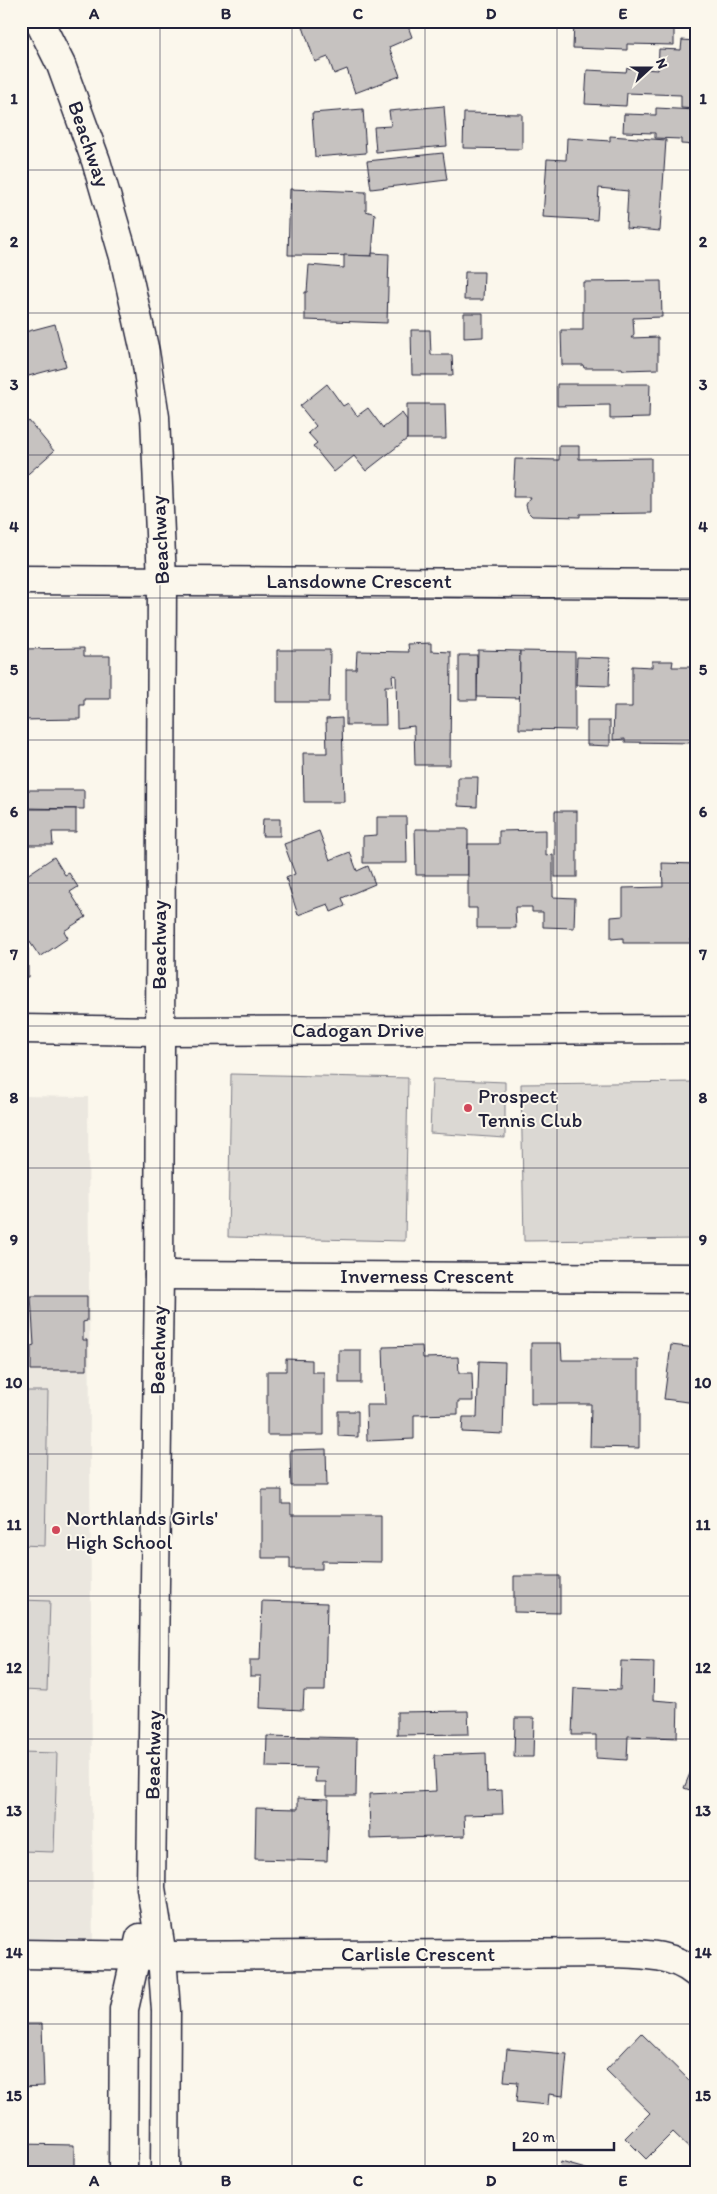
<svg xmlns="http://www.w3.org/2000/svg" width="717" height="2194" font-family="Itim,sans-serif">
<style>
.built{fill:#ebe7df}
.green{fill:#dbd8d3;stroke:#7e7d87}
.building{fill:#c6c2c0;stroke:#22223b}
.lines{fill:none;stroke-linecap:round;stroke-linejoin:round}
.minor-casing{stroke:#22223b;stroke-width:31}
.minor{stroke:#fbf7ec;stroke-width:28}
.grid{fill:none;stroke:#22223b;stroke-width:1;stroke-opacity:0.55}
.poi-dot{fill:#d1495b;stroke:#fbf7ec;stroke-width:2}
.labels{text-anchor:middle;stroke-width:4;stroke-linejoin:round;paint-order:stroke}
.street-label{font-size:21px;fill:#22223b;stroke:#fbf7ec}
.poi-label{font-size:21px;fill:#22223b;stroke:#fbf7ec;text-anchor:start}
.neatline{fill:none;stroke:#22223b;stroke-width:2}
.grid-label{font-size:16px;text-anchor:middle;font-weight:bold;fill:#22223b}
</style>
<rect width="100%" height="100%" fill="#fbf7ec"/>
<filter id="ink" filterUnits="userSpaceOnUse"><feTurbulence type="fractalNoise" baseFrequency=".02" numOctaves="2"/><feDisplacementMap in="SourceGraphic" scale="10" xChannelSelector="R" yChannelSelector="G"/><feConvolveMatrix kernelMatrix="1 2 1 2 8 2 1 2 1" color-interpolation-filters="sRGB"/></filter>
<g filter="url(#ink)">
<!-- built -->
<polygon class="built" points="21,1096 88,1097 93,1966 21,1963"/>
<!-- green -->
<g class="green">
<polygon points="231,1074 408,1078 405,1241 228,1237"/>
<polygon points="432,1079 505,1082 505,1138 430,1133"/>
<polygon points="696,1082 696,1239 524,1241 521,1084"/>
<polygon points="21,1391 48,1391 45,1546 21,1545"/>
<polygon points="21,1600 50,1601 47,1691 21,1690"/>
<polygon points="21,1752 57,1753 54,1852 21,1851"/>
</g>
<!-- building -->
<g class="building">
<polygon points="301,21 406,21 412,37 389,47 400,76 355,93 347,69 334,74 328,57 315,62"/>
<polygon points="574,21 674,21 674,45 627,44 627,50 573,48"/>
<polygon points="682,40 696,41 696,109 681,108 681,95 627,93 626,106 585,104 587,70 626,72 627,68 658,70 659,49 681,50"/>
<polygon points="444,106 447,146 376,152 374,127 391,126 389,111"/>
<polygon points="656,108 696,110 696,145 681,144 681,139 655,138 655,133 623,132 624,114 656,115"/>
<polygon points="363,109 366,153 315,157 312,113"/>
<polygon points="464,113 522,114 522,149 463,148"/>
<polygon points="610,136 666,140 660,231 626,228 628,191 599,188 597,220 543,217 547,159 566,160 567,138 610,141"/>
<polygon points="443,153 447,180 371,189 367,161"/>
<polygon points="290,189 366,192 366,211 375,214 372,256 288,255"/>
<polygon points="372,253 389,254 387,323 305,320 305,292 307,292 309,265 344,268 344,255 372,256"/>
<polygon points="465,272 484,272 483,300 464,300"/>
<polygon points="661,281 662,317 633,318 634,334 631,338 658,337 658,369 623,370 622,368 584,368 583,365 562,365 561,330 583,330 583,282"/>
<polygon points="464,313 483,313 483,337 464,338"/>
<polygon points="55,324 66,366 21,378 21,333"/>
<polygon points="411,330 430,330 431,355 452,355 453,375 412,375"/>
<polygon points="327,384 343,406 348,403 357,416 368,408 383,428 402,413 407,420 407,439 366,471 354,456 334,472 313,446 317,443 308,433 316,426 300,406"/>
<polygon points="557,384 650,384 649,418 610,419 610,405 557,406"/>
<polygon points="407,404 445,404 446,439 407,439"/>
<polygon points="29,421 54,451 21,480 21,427"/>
<polygon points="559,446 579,446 579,459 651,458 651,513 580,514 580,517 532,516 528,512 526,505 530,497 513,497 515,459 559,460"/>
<polygon points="431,643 431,651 451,652 450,765 415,765 414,726 397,728 396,676 392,675 393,686 385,686 386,725 346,725 346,669 356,669 357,651 409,652 408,644"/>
<polygon points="84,648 84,656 110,656 110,699 84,699 84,705 80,705 80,719 21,720 21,649"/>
<polygon points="277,650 330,650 329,702 277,702"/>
<polygon points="478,650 520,651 520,698 477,697"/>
<polygon points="520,651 575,652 575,730 519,729"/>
<rect x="459" y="655" width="18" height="45"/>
<polygon points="577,657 610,658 609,686 576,685"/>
<polygon points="652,661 673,661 672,667 696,667 696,743 625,742 625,739 613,740 614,707 632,707 632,666 652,667"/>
<polygon points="342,718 344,802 304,802 303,753 327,753 326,719"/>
<polygon points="587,721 610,721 610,746 587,745"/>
<polygon points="458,777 478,777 477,807 458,806"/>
<polygon points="21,790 84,790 84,809 21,808"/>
<polygon points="21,809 76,809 76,832 52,832 53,845 21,845"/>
<rect x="555" y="811" width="22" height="66"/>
<polygon points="377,817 406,817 407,863 363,863 363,836 377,835"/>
<polygon points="263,819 280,819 280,836 262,836"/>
<polygon points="415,829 468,829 468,875 416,875"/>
<polygon points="546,830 546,856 553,855 553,897 575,898 574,928 543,927 543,912 532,912 532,907 515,907 516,928 477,928 477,908 468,908 468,844 499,844 499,831"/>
<polygon points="319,831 330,860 350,852 357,871 368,866 375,884 342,898 345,906 331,912 328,904 298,915 286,878 295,874 284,844"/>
<polygon points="54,857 65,875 69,873 78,887 70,892 86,917 64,931 68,938 40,957 21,929 21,898 28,894 21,883 21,879"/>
<polygon points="662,863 696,864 696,938 691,939 691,943 623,943 623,938 611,939 611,917 623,916 623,888 663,887"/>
<polygon points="21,942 22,949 28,948 28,977 21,977"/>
<polygon points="31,1296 87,1296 87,1321 83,1322 83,1340 87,1340 87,1370 31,1370 31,1346 34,1345"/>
<polygon points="531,1343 561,1343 562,1360 639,1360 639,1448 590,1447 591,1404 531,1404"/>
<polygon points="671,1345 696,1348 696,1403 664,1399"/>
<polygon points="422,1346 423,1358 458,1357 459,1373 472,1373 473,1401 458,1401 458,1414 414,1415 414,1439 367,1441 366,1405 385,1405 383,1347"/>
<rect x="339" y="1350" width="22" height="33"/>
<polygon points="286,1359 312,1360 312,1372 324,1372 324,1435 267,1435 267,1371 286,1371"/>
<polygon points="479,1361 505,1362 503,1434 462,1432 463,1417 477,1417"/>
<polygon points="338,1411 358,1411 358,1437 338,1436"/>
<polygon points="326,1449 327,1486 291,1486 290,1450"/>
<polygon points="262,1490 282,1490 282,1504 291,1504 291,1515 381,1515 381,1562 322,1561 322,1569 290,1569 290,1558 262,1558"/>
<polygon points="514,1576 560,1576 560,1613 514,1612"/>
<polygon points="262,1601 327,1603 325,1691 304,1691 303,1710 260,1708 261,1676 250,1676 250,1660 260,1660"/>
<polygon points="621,1661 654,1662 653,1700 678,1702 677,1738 628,1736 627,1760 596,1758 596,1735 572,1735 574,1688 620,1690"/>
<polygon points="468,1711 469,1734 397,1735 397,1712"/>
<polygon points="515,1718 534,1718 533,1757 514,1757"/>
<polygon points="267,1736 357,1738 356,1796 326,1796 326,1782 315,1782 316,1768 266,1767"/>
<polygon points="486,1753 487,1791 502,1790 503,1814 464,1815 465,1836 370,1839 369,1794 436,1791 434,1755"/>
<polygon points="696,1759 696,1792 684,1788"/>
<polygon points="298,1798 329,1799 327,1861 255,1859 256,1808 298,1809"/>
<polygon points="21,2024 42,2024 44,2086 21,2087"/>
<polygon points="641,2033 696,2087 696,2154 673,2132 646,2159 625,2138 650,2113 606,2070"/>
<polygon points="507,2049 567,2054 563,2096 549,2094 548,2105 516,2102 518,2082 504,2081"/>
<polygon points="21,2144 74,2145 74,2173 21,2173"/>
<polygon points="561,2162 589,2170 588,2173 559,2173"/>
</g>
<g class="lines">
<defs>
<g id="minor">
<polyline points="39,21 61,65 96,161 124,257 145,352 155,417 162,580 159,1275 151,1888 162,1956 166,2011 165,2173"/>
<polyline points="21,580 696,584"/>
<polyline points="21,1029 159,1031 696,1029"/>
<polyline points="159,1275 696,1278"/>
<path d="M21 1954 162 1956 616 1953C644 1954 673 1954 696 1973"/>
<polyline points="123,2173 124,2009 140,1938"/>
</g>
</defs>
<!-- minor casing -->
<use href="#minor" class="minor-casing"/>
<!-- minor -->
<use href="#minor" class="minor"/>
</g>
</g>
<!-- grid -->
<path class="grid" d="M160 21V2173M292 21V2173M425 21V2173M557 21V2173M21 170H696M21 313H696M21 455H696M21 598H696M21 740H696M21 883H696M21 1026H696M21 1168H696M21 1311H696M21 1454H696M21 1596H696M21 1739H696M21 1881H696M21 2024H696"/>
<!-- markers -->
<g class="poi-dot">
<circle cx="468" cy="1108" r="5"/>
<circle cx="56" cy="1530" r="5"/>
</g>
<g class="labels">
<!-- street labels -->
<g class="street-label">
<text transform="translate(89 144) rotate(71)" y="7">Beachway</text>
<text transform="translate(160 540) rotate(-93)" y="7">Beachway</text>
<text x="359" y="588">Lansdowne Crescent</text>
<text transform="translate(159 945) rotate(-90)" y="7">Beachway</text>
<text x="358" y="1037">Cadogan Drive</text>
<text x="427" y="1283">Inverness Crescent</text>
<text transform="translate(158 1350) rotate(-89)" y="7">Beachway</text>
<text transform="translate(153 1755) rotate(-89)" y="7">Beachway</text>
<text x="418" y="1961">Carlisle Crescent</text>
</g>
<!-- poi labels -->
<g class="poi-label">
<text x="478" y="1103">Prospect<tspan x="478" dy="24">Tennis Club</tspan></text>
<text x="66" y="1525">Northlands Girls'<tspan x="66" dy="24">High School</tspan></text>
</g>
</g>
<!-- margin -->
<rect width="717" height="2194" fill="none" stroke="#fbf7ec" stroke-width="55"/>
<!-- north arrow -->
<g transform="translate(650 68) rotate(69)" stroke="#fbf7ec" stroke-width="4" paint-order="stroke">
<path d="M0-4L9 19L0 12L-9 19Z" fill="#22223b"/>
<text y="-8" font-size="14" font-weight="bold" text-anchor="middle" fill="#22223b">N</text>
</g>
<!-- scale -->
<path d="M514 2142v8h100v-8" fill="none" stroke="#22223b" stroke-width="2.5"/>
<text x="522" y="2142" font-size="15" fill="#22223b" stroke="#fbf7ec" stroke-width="4" paint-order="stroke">20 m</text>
<rect x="28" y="28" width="662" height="2138" class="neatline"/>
<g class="grid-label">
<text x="94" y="19">A</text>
<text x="226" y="19">B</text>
<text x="358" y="19">C</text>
<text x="491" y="19">D</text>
<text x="623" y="19">E</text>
<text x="14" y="104">1</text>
<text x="703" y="104">1</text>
<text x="14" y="247">2</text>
<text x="703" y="247">2</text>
<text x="14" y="390">3</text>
<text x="703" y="390">3</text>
<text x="14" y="532">4</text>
<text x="703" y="532">4</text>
<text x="14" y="675">5</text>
<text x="703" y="675">5</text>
<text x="14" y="817">6</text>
<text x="703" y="817">6</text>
<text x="14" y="960">7</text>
<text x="703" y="960">7</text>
<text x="14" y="1103">8</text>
<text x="703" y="1103">8</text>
<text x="14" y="1245">9</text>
<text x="703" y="1245">9</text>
<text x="14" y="1388">10</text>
<text x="703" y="1388">10</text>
<text x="14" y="1530">11</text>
<text x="703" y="1530">11</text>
<text x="14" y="1673">12</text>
<text x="703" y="1673">12</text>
<text x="14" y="1816">13</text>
<text x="703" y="1816">13</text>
<text x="14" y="1958">14</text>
<text x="703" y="1958">14</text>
<text x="14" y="2101">15</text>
<text x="703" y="2101">15</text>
<text x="94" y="2186">A</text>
<text x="226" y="2186">B</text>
<text x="358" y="2186">C</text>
<text x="491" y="2186">D</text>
<text x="623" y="2186">E</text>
</g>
</svg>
